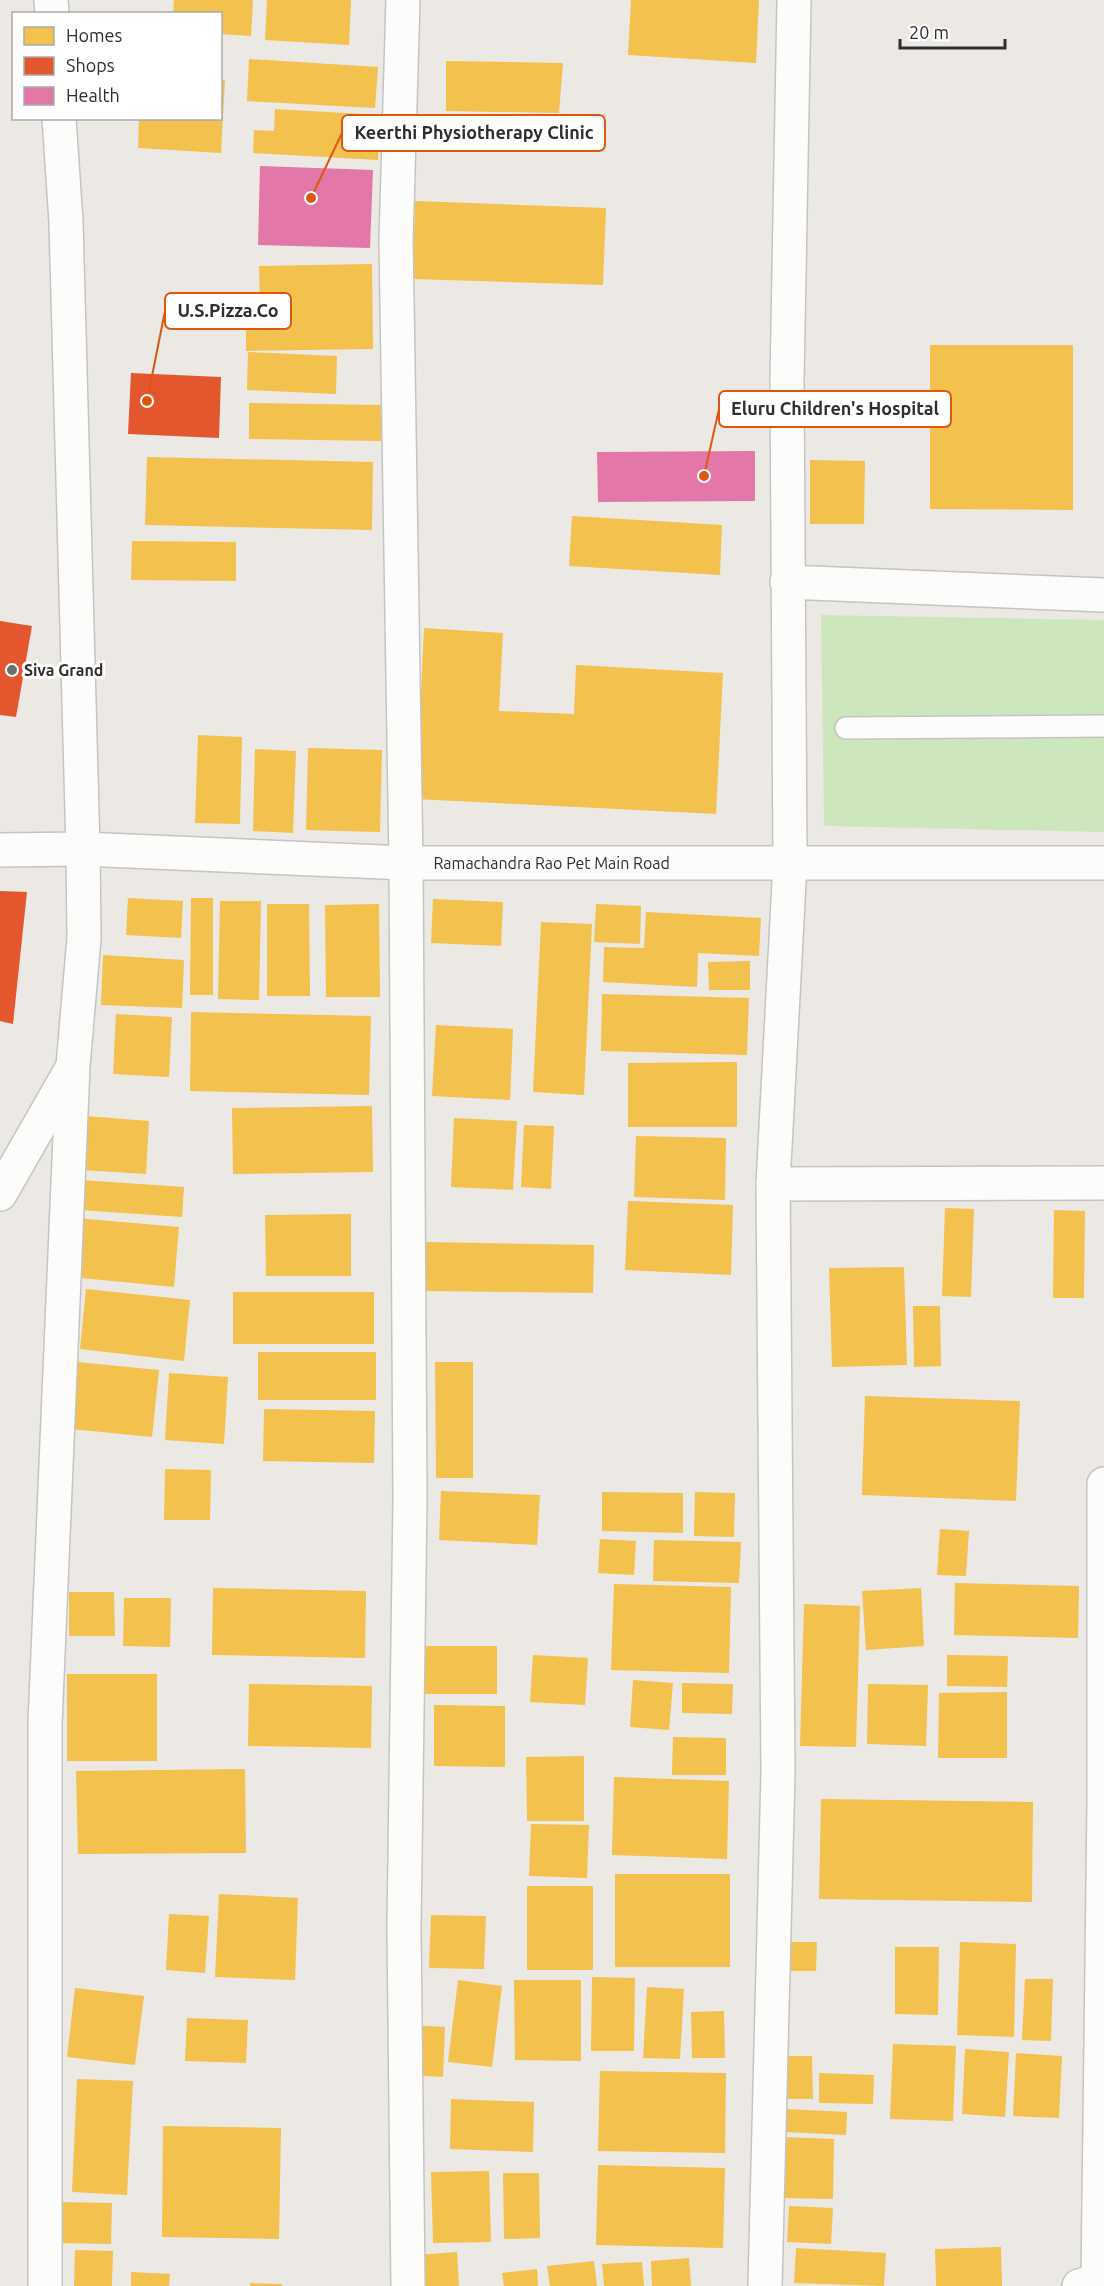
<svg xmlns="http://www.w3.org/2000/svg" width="1104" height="2286" font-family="Ubuntu,sans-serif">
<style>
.green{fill:#cee6be}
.homes{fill:#f2c14e}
.shops{fill:#e4572e}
.health{fill:#e377a8}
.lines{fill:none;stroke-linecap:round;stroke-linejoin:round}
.lane-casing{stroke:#c5c4c5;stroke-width:24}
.street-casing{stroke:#c5c4c5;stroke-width:36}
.secondary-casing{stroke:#c5c4c5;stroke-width:36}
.lane{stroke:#fcfcfb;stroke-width:21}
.street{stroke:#fcfcfb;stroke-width:33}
.secondary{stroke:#fcfcfb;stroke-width:33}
.poi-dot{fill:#706f6e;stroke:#fff;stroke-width:2}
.labels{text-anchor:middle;stroke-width:6;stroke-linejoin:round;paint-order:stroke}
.poi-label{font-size:16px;font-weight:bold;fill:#2e2e2e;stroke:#fff;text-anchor:start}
.street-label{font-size:16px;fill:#2e2e2e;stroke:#fff}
.leader{fill:none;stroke:#df570e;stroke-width:2}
.callout-dot{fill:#df570e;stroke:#fff;stroke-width:2}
.callout{fill:#fff;stroke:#df570e;stroke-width:2}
.callout-label{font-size:18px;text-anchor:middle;font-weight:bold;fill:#2e2e2e}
</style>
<rect width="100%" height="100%" fill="#ece8e4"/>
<!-- green -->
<polygon class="green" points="821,615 1104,620 1104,832 824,826"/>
<!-- homes -->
<g class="homes">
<polygon points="174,0 253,0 251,36 220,34 220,14 173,14"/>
<polygon points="267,0 351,0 349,45 265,40"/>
<polygon points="631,0 759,0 756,63 628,55"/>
<polygon points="249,59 378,67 375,108 247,101"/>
<polygon points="446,61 563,63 559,113 446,111"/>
<polygon points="220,80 225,80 221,153 138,148 139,118 220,118"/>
<polygon points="275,109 380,115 378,160 253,153 254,130 274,131"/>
<polygon points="415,201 606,208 603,285 413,279"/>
<polygon points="372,264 373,349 246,351 246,314 260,314 259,266"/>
<polygon points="930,345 1073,345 1073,510 930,509"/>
<polygon points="248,352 337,356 336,394 247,390"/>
<polygon points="249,403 381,405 381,441 249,439"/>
<polygon points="147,457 373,462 372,530 145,525"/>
<polygon points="810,460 865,461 864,524 810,524"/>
<polygon points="572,516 722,525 720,575 569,566"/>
<polygon points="132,541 236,542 236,581 131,580"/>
<polygon points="424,628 503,633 499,711 574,714 576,665 723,673 716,814 416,799"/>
<polygon points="198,735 242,737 240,824 195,823"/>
<polygon points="308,748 382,750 380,832 306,830"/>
<polygon points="255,749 296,751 293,833 253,831"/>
<polygon points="128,898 183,901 181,938 126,935"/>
<polygon points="191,898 213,898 213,995 190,995"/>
<polygon points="433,899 503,902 501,946 431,943"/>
<polygon points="220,901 261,901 259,1000 218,999"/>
<polygon points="267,904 309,904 310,996 267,996"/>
<polygon points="379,904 380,997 326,997 325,905"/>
<polygon points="596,904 641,906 640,944 594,942"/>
<polygon points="646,912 761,918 759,956 698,953 697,987 603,982 604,947 644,948"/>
<polygon points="541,922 592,924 584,1095 533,1092"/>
<polygon points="103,955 184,960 182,1008 101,1005"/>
<polygon points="750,961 750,990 709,990 708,962"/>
<polygon points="602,994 749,998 747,1055 601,1051"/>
<polygon points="191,1012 371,1016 369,1095 190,1091"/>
<polygon points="116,1014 172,1017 169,1077 113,1074"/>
<polygon points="436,1025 513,1029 510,1100 432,1096"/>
<polygon points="737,1062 737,1127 628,1127 628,1063"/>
<polygon points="372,1106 373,1172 233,1174 232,1108"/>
<polygon points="86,1116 149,1121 146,1174 82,1170"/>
<polygon points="454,1118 517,1121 513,1190 451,1187"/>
<polygon points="524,1125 554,1126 551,1189 521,1187"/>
<polygon points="636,1136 726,1138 725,1200 634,1197"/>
<polygon points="81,1180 184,1187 182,1217 80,1210"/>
<polygon points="628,1201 733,1205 731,1275 625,1270"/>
<polygon points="945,1208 974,1209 971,1297 942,1296"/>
<polygon points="1054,1210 1085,1211 1084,1298 1053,1298"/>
<polygon points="351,1214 351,1276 266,1276 265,1215"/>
<polygon points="76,1218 179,1227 174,1287 71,1277"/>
<polygon points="425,1242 594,1245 593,1293 425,1291"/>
<polygon points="904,1267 907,1365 832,1367 829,1268"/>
<polygon points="86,1289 190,1300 184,1361 80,1349"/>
<rect x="233" y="1292" width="141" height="52"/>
<polygon points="913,1306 940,1306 941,1366 914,1367"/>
<rect x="258" y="1352" width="118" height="48"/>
<polygon points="77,1362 159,1370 152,1437 71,1429"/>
<polygon points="435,1362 473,1362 473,1478 436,1478"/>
<polygon points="169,1373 228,1377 224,1444 165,1440"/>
<polygon points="865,1396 1020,1401 1016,1501 862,1495"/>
<polygon points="264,1409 375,1411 374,1463 263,1461"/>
<polygon points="165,1469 211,1470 210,1520 164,1520"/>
<polygon points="441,1491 540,1495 537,1545 439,1540"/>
<polygon points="602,1492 683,1493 683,1533 602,1531"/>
<polygon points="695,1492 735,1493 734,1537 694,1536"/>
<polygon points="940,1529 969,1531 966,1576 937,1575"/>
<polygon points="600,1539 636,1541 634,1575 598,1573"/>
<polygon points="654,1540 741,1542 739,1583 653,1581"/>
<polygon points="955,1583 1079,1586 1078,1638 954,1635"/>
<polygon points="614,1584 731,1587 729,1673 611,1670"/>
<polygon points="213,1588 366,1591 365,1658 212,1655"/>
<polygon points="921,1588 924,1646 866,1650 862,1591"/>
<polygon points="69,1592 114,1592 115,1636 69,1636"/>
<polygon points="124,1598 171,1598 170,1647 123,1646"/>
<polygon points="804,1604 860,1606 856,1747 800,1746"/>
<polygon points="419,1646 497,1646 497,1694 420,1694"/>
<polygon points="533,1655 588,1658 585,1705 530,1702"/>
<polygon points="947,1655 1008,1656 1007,1687 947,1686"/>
<rect x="67" y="1674" width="90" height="87"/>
<polygon points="633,1680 673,1683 669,1730 630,1727"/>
<polygon points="682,1683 733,1684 732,1714 682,1713"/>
<polygon points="249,1684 372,1686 371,1748 248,1746"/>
<polygon points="868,1684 928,1685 926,1746 867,1744"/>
<polygon points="1007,1692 1007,1758 938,1758 939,1693"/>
<polygon points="434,1705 505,1706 505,1767 434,1766"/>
<polygon points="673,1737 726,1738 726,1775 672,1775"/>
<polygon points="584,1756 584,1821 527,1821 526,1757"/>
<polygon points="245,1769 246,1853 78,1854 76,1771"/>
<polygon points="614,1777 729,1781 727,1859 612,1855"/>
<polygon points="821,1799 1033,1802 1032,1902 819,1899"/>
<polygon points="531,1824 589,1825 587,1878 529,1876"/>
<rect x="615" y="1874" width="115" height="93"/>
<rect x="527" y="1886" width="66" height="84"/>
<polygon points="219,1894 298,1898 295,1980 215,1977"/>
<polygon points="169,1914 209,1916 205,1973 166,1970"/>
<polygon points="431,1915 486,1916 484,1969 429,1968"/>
<polygon points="789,1942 817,1942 816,1971 789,1971"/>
<polygon points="960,1942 1016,1944 1014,2037 957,2035"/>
<polygon points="895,1947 939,1947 938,2015 895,2014"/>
<polygon points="592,1977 635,1978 634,2051 591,2051"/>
<polygon points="1025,1979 1053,1979 1051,2041 1022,2040"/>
<polygon points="458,1980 502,1986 492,2067 448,2062"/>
<polygon points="514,1980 581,1980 581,2061 515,2060"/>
<polygon points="647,1987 684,1989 680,2059 643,2058"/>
<polygon points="75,1988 144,1996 135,2065 67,2057"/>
<polygon points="724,2011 725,2058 692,2058 691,2012"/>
<polygon points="187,2018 248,2020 246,2063 185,2061"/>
<polygon points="411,2025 445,2027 443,2077 408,2075"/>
<polygon points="893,2044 956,2046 953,2121 890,2119"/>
<polygon points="965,2049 1009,2052 1005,2117 962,2114"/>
<polygon points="1016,2053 1062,2056 1059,2118 1013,2116"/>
<polygon points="786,2056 812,2056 813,2099 786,2099"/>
<polygon points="600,2071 726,2073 725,2153 598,2151"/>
<polygon points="819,2073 874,2075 873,2104 819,2103"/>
<polygon points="77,2079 133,2081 127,2195 72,2192"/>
<polygon points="451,2099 534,2102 533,2152 450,2149"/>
<polygon points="786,2109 847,2112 846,2135 785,2132"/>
<polygon points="163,2126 281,2128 279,2239 162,2237"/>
<polygon points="784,2137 834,2139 833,2199 783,2198"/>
<polygon points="598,2165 725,2168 723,2248 596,2245"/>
<polygon points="489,2171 491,2242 433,2243 431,2172"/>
<polygon points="503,2173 539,2173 540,2238 504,2239"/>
<polygon points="59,2202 112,2203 111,2244 58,2243"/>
<polygon points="789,2206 833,2208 831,2244 787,2242"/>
<polygon points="1001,2247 1002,2286 936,2286 935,2249"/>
<polygon points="796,2248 886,2253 884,2286 794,2283"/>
<polygon points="75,2250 113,2251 112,2286 74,2286"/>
<polygon points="457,2252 459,2286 417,2286 415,2255"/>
<polygon points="689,2258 691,2286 652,2286 651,2261"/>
<polygon points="594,2261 597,2286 550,2286 547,2266"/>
<polygon points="642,2262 644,2286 604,2286 602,2264"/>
<polygon points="537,2269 538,2286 504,2286 502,2273"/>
<polygon points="131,2272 170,2274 169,2286 131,2286"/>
<polygon points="250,2283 282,2284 282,2286 250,2286"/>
</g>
<!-- shops -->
<g class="shops">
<polygon points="131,373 221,377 219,438 128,434"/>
<polygon points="0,621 32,626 16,717 0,715"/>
<polygon points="0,891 27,892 13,1024 0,1021"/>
</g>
<!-- health -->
<g class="health">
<polygon points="260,166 373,170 370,248 258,245"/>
<polygon points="755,451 755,501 598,502 597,452"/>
</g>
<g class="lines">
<defs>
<polyline id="lane" points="846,728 1104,726"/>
<g id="street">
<polyline points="403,0 396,241 406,863 410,1499 404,1928 408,2286"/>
<polyline points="787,582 1104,595"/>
<polyline points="773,1184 1104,1183"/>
<polyline points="0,1194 71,1070"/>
<polyline points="1098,2281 1104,1804 1104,1484"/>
<polyline points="45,2286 45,1724 73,1066 84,938 83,849"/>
<polyline points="765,2286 778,1772 773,1184 790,864 787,380 794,0"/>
</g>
<g id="secondary">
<polyline points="51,0 52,14"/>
<polyline points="59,118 66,222 83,849"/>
<path id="s1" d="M0 850 83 849 406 863H1104"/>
<polyline points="1079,2286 1104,2279"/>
</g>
</defs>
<!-- lane casing -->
<use href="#lane" class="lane-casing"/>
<!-- street casing -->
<use href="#street" class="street-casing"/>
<!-- secondary casing -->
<use href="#secondary" class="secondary-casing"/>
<!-- lane -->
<use href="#lane" class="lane"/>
<!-- street -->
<use href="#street" class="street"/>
<!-- secondary -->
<use href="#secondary" class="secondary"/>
</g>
<!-- markers -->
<circle class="poi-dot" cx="12" cy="670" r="6"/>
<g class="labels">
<!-- poi labels -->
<g class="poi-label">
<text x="24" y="676">Siva Grand</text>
</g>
<!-- street labels -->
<g class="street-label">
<text dy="6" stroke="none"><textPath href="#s1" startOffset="552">Ramachandra Rao Pet Main Road</textPath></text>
</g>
</g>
<!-- callouts -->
<path class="leader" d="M311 198L342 133M147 401L165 311M704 476L719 409"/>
<g class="callout-dot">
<circle cx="311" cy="198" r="6"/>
<circle cx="147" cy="401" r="6"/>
<circle cx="704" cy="476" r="6"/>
</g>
<g class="callout">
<rect x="342" y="115" width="263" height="36" rx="6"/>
<rect x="165" y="293" width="126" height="36" rx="6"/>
<rect x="719" y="391" width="232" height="36" rx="6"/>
</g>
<g class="callout-label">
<text x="474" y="139">Keerthi Physiotherapy Clinic</text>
<text x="228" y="317">U.S.Pizza.Co</text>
<text x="835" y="415">Eluru Children's Hospital</text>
</g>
<!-- legend -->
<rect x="12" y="12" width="210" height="108" fill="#ffffff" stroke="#ababab" stroke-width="1.5"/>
<rect x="24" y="27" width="30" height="18" fill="#f2c14e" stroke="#ababab" stroke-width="1.5"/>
<text x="66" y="42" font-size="18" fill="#2e2e2e">Homes</text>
<rect x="24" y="57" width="30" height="18" fill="#e4572e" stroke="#ababab" stroke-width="1.5"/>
<text x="66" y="72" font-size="18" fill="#2e2e2e">Shops</text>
<rect x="24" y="87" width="30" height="18" fill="#e377a8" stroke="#ababab" stroke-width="1.5"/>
<text x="66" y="102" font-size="18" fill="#2e2e2e">Health</text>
<!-- scale -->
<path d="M900 39v9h105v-9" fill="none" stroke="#2e2e2e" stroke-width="3"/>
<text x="909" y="39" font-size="18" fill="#2e2e2e" stroke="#ffffff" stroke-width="4.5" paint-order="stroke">20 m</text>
</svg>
